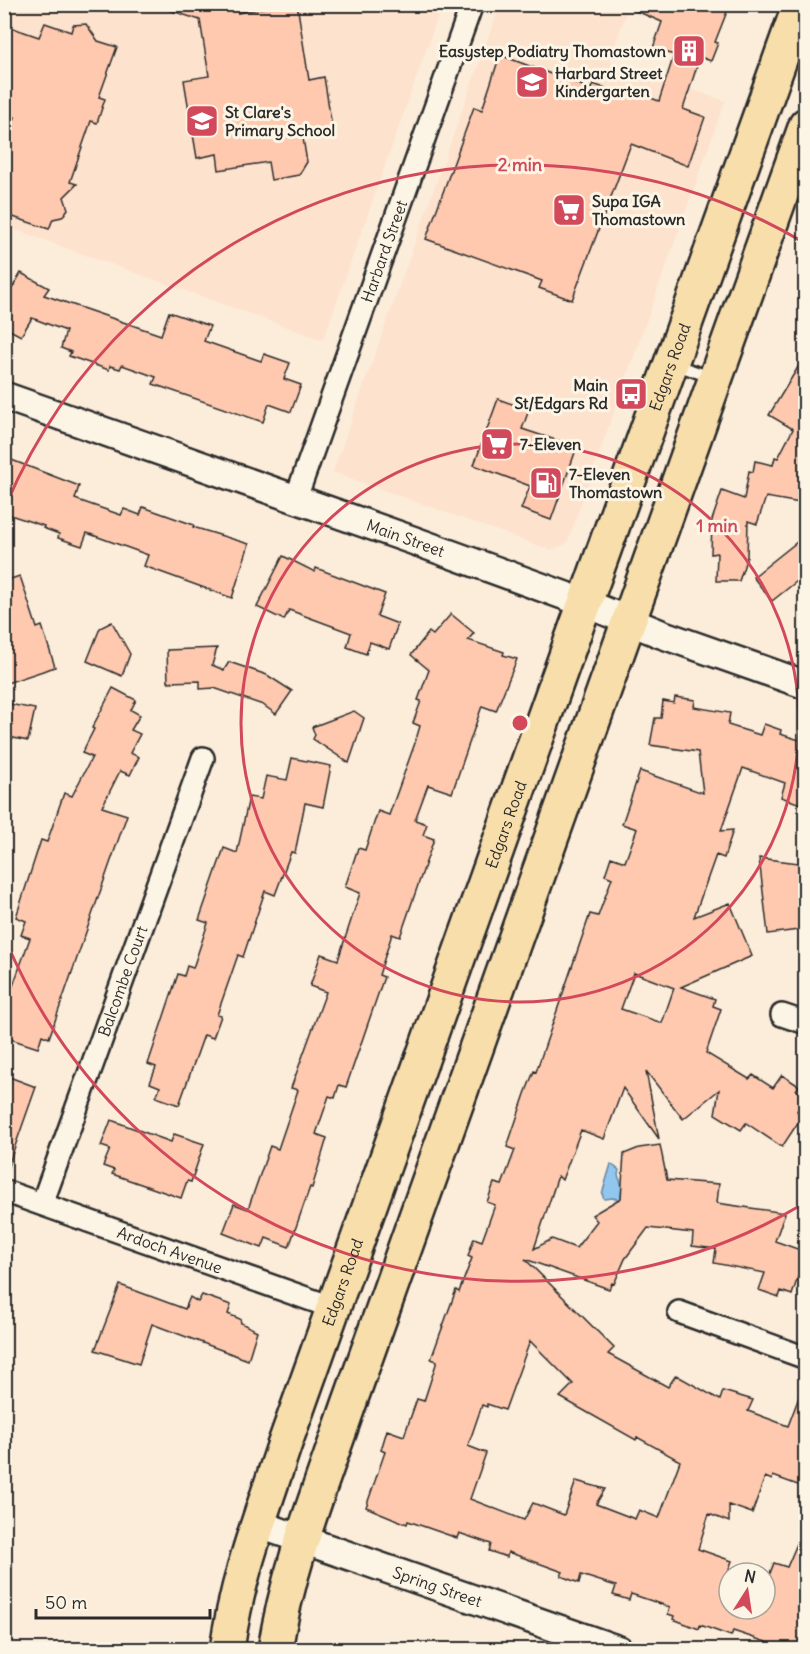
<svg xmlns="http://www.w3.org/2000/svg" width="810" height="1654" font-family="Delius,sans-serif">
<style>
.built{fill:#fde2cd}
.water{fill:#91c6ee;stroke:#6888a0;stroke-width:1.5}
.building{fill:#fec9af;stroke:#2b2b2b;stroke-width:1.5;fill-rule:evenodd}
.lines{fill:none;stroke-linecap:round;stroke-linejoin:round}
.service-casing{stroke:#2b2b2b;stroke-width:15}
.minor-casing{stroke:#2b2b2b;stroke-width:26}
.tertiary-casing{stroke:#2b2b2b;stroke-width:32}
.primary-casing{stroke:#2b2b2b;stroke-width:38}
.service{stroke:#fcf5e5;stroke-width:10}
.minor{stroke:#fcf5e5;stroke-width:21}
.tertiary{stroke:#fcf5e5;stroke-width:27}
.primary{stroke:#f8deab;stroke-width:33}
.ring{fill:none;stroke:#d1495b;stroke-width:3}
.labels{text-anchor:middle;stroke-width:6;stroke-linejoin:round;paint-order:stroke}
.poi-label{font-size:16px;font-weight:bold;fill:#2b2b2b;stroke:#fcf5e5;text-anchor:start}
.street-label{font-size:16px;fill:#2b2b2b;stroke:#fcf5e5}
.centre{fill:#d1495b;stroke:#fcf5e5;stroke-width:3}
.ring-label{font-size:18px;text-anchor:middle;font-weight:bold;fill:#d1495b;stroke:#fcf5e5;stroke-width:6;stroke-linejoin:round;paint-order:stroke}
</style>
<rect width="100%" height="100%" fill="#fcecda"/>
<filter id="ink" filterUnits="userSpaceOnUse"><feTurbulence type="fractalNoise" baseFrequency=".0167" numOctaves="2"/><feDisplacementMap in="SourceGraphic" scale="12" xChannelSelector="R" yChannelSelector="G"/><feConvolveMatrix kernelMatrix="1 2 1 2 8 2 1 2 1" color-interpolation-filters="sRGB"/></filter>
<g filter="url(#ink)">
<!-- built -->
<g class="built">
<polygon points="405,4 438,16 323,340 5,226 5,5"/>
<polygon points="500,5 629,5 609,61 725,101 567,543 551,550 333,472"/>
</g>
<!-- water -->
<polygon class="water" points="611,1164 619,1170 618,1175 622,1186 621,1200 613,1198 604,1199 602,1194"/>
<!-- building -->
<g class="building">
<polygon points="163,4 241,4 238,13 281,4 297,4 309,80 324,77 333,133 303,138 307,162 299,175 271,180 268,162 219,170 217,154 197,158 184,80 209,76 200,20 163,8"/>
<polygon points="620,4 730,4 715,42 718,43 711,61 700,57 683,109 705,117 688,166 631,144 572,300 539,288 542,281 426,239 474,107 482,110 500,55 591,89 593,84 624,95 626,89 659,101 674,55 653,48 662,22"/>
<polygon points="45,23 71,32 73,25 86,24 98,41 117,47 99,97 105,99 97,123 91,121 70,182 77,184 64,197 68,209 62,217 53,219 49,229 4,214 4,150 15,117 4,114 4,25 39,37"/>
<polygon points="21,273 49,288 44,295 161,335 169,312 210,326 204,341 261,361 264,354 290,363 284,379 301,385 291,412 269,404 263,422 153,384 156,377 122,365 120,369 110,366 109,370 69,356 71,352 61,348 66,331 32,318 21,336 4,327 4,302"/>
<polygon points="806,354 806,504 766,497 757,524 748,521 747,557 739,581 716,581 717,553 711,554 712,520 722,491 744,499 749,471 753,472 755,461 773,465 775,457 778,458 793,429 769,415"/>
<polygon points="498,399 529,410 522,429 577,447 551,520 521,509 530,486 474,465"/>
<polygon points="9,459 79,486 75,499 121,515 124,509 140,515 143,507 194,525 193,527 249,544 232,598 144,566 148,555 87,533 82,546 58,538 59,534 43,528 44,526 4,513 4,474"/>
<polygon points="797,542 806,552 806,574 772,601 753,577"/>
<polygon points="283,556 315,572 316,568 385,594 377,616 398,624 389,649 370,642 366,654 347,647 351,633 289,610 284,620 257,607"/>
<polygon points="20,576 37,628 42,626 55,667 4,684 4,581"/>
<polygon points="451,614 474,633 468,640 504,652 503,655 517,659 496,711 482,706 452,793 428,785 415,820 427,824 423,835 434,839 400,937 392,934 379,975 384,977 346,1087 339,1085 335,1098 329,1096 316,1134 327,1138 312,1188 310,1187 289,1247 266,1238 262,1248 223,1233 234,1204 248,1209 270,1146 278,1149 298,1090 291,1088 326,992 310,986 321,954 338,960 360,893 345,887 358,848 365,850 378,811 389,815 415,743 420,726 413,723 421,701 418,700 429,670 411,655 429,632 433,635"/>
<polygon points="112,622 130,654 122,676 87,661 100,628"/>
<polygon points="217,648 212,665 224,670 229,662 267,675 292,691 276,714 263,705 214,688 200,689 200,681 168,682 167,650"/>
<polygon points="113,688 136,700 131,710 140,715 131,730 140,734 130,753 139,757 130,775 120,771 102,807 127,815 49,1038 42,1035 38,1048 4,1037 4,995 9,997 30,938 21,935 26,921 16,917 41,840 47,842 64,793 72,796 92,757 82,753 94,729 92,728"/>
<path d="M675 697 695 700 694 707 730 713 728 725 760 735 764 724 781 730 780 734 806 742V806L781 797 785 783 743 768 721 831 733 830 724 858 716 855 694 917 730 903 752 956 681 987 715 999 713 1006 721 1009 706 1053 749 1079 753 1075 773 1088 782 1075 799 1086 796 1090 806 1097 797 1111 803 1115 782 1147 746 1123 741 1130 715 1114 719 1090 683 1119 646 1071 659 1139 623 1088 604 1139 581 1130 562 1180 558 1176 534 1249 552 1239 576 1248 597 1221 592 1215 621 1198 624 1154 639 1148 660 1145 667 1180 719 1184 717 1203 785 1213 775 1241 806 1252V1280L798 1277 792 1295 781 1291 779 1297 759 1290 765 1273 714 1263 716 1249 692 1246 693 1233 648 1228 625 1259 614 1284 612 1283 609 1289 525 1259 614 1348 608 1354 668 1387 676 1375 720 1400 723 1391 753 1400 748 1411 788 1426 804 1384H806V1488L773 1476 772 1480 765 1477 752 1513 729 1505V1522L709 1514 698 1549 732 1561 729 1569V1609H765V1586L774 1563 787 1567 806 1523V1650H767L769 1643 733 1631 731 1636 700 1625 699 1629 673 1619 674 1616 668 1614 670 1607 631 1594 629 1600 613 1595 616 1586 581 1575 579 1583 561 1576 563 1572 508 1552 507 1557 489 1551 491 1544 459 1533 457 1538 408 1521 407 1524 366 1507 385 1452 381 1450 387 1430 404 1436 417 1399 424 1401 437 1361 431 1359 456 1290 459 1292 472 1258 468 1256 474 1238 482 1241 495 1205 487 1202 494 1183 502 1185 515 1150 507 1147 525 1094 534 1071 536 1072 590 914 598 916 612 878 605 875 611 857 625 862 637 829 622 824 640 771 703 793 698 752 650 745 655 718H661L663 701 674 703ZM634 973 674 988 662 1023 621 1009ZM530 1341 573 1384 560 1397 636 1440 637 1437 680 1461 659 1518 639 1510 635 1519 596 1504 605 1489 576 1481 564 1515 533 1503 524 1520 470 1499 486 1453 468 1446 482 1405 487 1407V1404L505 1410Z"/>
<polygon points="4,703 35,709 28,741 4,736"/>
<polygon points="354,711 364,718 349,763 313,739 315,735 312,727"/>
<polygon points="292,758 331,766 323,807 305,803 295,853 291,852 275,895 265,891 243,957 238,955 217,1015 221,1016 213,1038 204,1035 179,1105 156,1097 160,1087 150,1083 156,1067 148,1064 178,974 184,976 187,966 193,968 208,923 199,920 224,848 237,853 249,797 261,799 266,776 287,780"/>
<polygon points="759,858 806,864 806,929 768,934"/>
<polygon points="4,1075 36,1087 7,1169 4,1169"/>
<polygon points="111,1120 171,1142 174,1134 204,1144 191,1182 187,1181 181,1198 112,1174 114,1170 103,1166 110,1149 101,1146"/>
<polygon points="120,1285 185,1309 190,1297 198,1302 202,1295 231,1305 228,1314 240,1319 241,1323 257,1331 248,1360 152,1324 139,1364 95,1350"/>
</g>
<g class="lines">
<defs>
<polyline id="service" points="674,364 713,378"/>
<g id="minor">
<path id="s1" d="M296 498 472 4"/>
<polyline points="782,1015 806,1023"/>
<path id="s2" d="M4 1191 334 1308"/>
<path id="s3" d="M42 1204 203 758"/>
<polyline points="679,1312 806,1358"/>
</g>
<g id="tertiary">
<path id="s4" d="M4 396 412 540 585 603 661 634 806 685"/>
<path id="s5" d="M258 1524 619 1650"/>
</g>
<g id="primary">
<path id="s6" d="M227 1650C236 1580 262 1513 284 1446L572 639 800 4"/>
<path d="M275 1650C288 1566 321 1486 348 1407L806 125"/>
</g>
</defs>
<!-- service casing -->
<use href="#service" class="service-casing"/>
<!-- minor casing -->
<use href="#minor" class="minor-casing"/>
<!-- tertiary casing -->
<use href="#tertiary" class="tertiary-casing"/>
<!-- primary casing -->
<use href="#primary" class="primary-casing"/>
<!-- service -->
<use href="#service" class="service"/>
<!-- minor -->
<use href="#minor" class="minor"/>
<!-- tertiary -->
<use href="#tertiary" class="tertiary"/>
<!-- primary -->
<use href="#primary" class="primary"/>
</g>
</g>
<!-- distance rings -->
<g class="ring">
<circle cx="520" cy="723" r="279"/>
<path d="M803 1204A558 558 0 0 1 6 941M6 505A558 558 0 0 1 803 242"/>
</g>
<!-- icons -->
<defs>
<symbol id="building-square" viewBox="-11 -11 22 22"><rect x="-9" y="-9" width="18" height="18" rx="4" fill="#d1495b" stroke="#fcf5e5"/><path d="M-4-6H4V6H1V3H-1V6H-4ZM-2.5-4.3h1.7v1.8h-1.7ZM.8-4.3h1.7v1.8H.8ZM-2.5-1h1.7V.8h-1.7ZM.8-1h1.7V.8H.8Z" fill="#fff"/></symbol>
<symbol id="school-square" viewBox="-11 -11 22 22"><rect x="-9" y="-9" width="18" height="18" rx="4" fill="#d1495b" stroke="#fcf5e5"/><path d="M0-5L7-2L0 1L-7-2ZM-4 1L0 2.5L4 1V4Q0 6-4 4Z" fill="#fff"/></symbol>
<symbol id="supermarket-square" viewBox="-11 -11 22 22"><rect x="-9" y="-9" width="18" height="18" rx="4" fill="#d1495b" stroke="#fcf5e5"/><path d="M-6-5.5h2.5l.6 2H6L4.5 2H-2.5L-4.4-4H-6ZM-1.5 3.2a1.3 1.3 0 1 0 .1 0ZM3 3.2a1.3 1.3 0 1 0 .1 0Z" fill="#fff"/></symbol>
<symbol id="bus-square" viewBox="-11 -11 22 22"><rect x="-9" y="-9" width="18" height="18" rx="4" fill="#d1495b" stroke="#fcf5e5"/><path d="M-5-6H5V4H4V6H2V4H-2V6H-4V4H-5ZM-3.5-4V0h7V-4ZM-3.5 1.2v1.5H-2V1.2ZM2 1.2v1.5H3.5V1.2Z" fill="#fff"/></symbol>
<symbol id="fuel-square" viewBox="-11 -11 22 22"><rect x="-9" y="-9" width="18" height="18" rx="4" fill="#d1495b" stroke="#fcf5e5"/><path d="M-5.5-6h7V0h2V4h1.3V-2.5L3-4.5l.8-.8L6-3V5H2.5V1h-1V6h-7ZM-4.2-4.7v3.2H.2V-4.7Z" fill="#fff"/></symbol>
</defs>
<g fill-rule="evenodd">
<use href="#building-square" x="670" y="32" width="38" height="38"/>
<use href="#school-square" x="513" y="63" width="38" height="38"/>
<use href="#school-square" x="183" y="102" width="38" height="38"/>
<use href="#supermarket-square" x="550" y="191" width="38" height="38"/>
<use href="#bus-square" x="612" y="375" width="38" height="38"/>
<use href="#supermarket-square" x="478" y="425" width="38" height="38"/>
<use href="#fuel-square" x="527" y="464" width="38" height="38"/>
</g>
<g class="labels">
<!-- poi labels -->
<g class="poi-label">
<text x="666" y="57" text-anchor="end">Easystep Podiatry Thomastown</text>
<text x="555" y="79">Harbard Street<tspan x="555" dy="18">Kindergarten</tspan></text>
<text x="225" y="118">St Clare's<tspan x="225" dy="18">Primary School</tspan></text>
<text x="592" y="207">Supa IGA<tspan x="592" dy="18">Thomastown</tspan></text>
<text x="608" y="391" text-anchor="end">Main<tspan x="608" dy="18">St/Edgars Rd</tspan></text>
<text x="520" y="450">7-Eleven</text>
<text x="569" y="480">7-Eleven<tspan x="569" dy="18">Thomastown</tspan></text>
</g>
<!-- street labels -->
<g class="street-label">
<text dy="6" stroke="none"><textPath href="#s1" startOffset="262">Harbard Street</textPath></text>
<text dy="6" stroke="none"><textPath href="#s6" startOffset="1358">Edgars Road</textPath></text>
<text dy="6" stroke="none"><textPath href="#s4" startOffset="426">Main Street</textPath></text>
<text dy="6" stroke="none"><textPath href="#s6" startOffset="872">Edgars Road</textPath></text>
<text dy="6" stroke="none"><textPath href="#s3" startOffset="237">Balcombe Court</textPath></text>
<text dy="6" stroke="none"><textPath href="#s2" startOffset="176">Ardoch Avenue</textPath></text>
<text dy="6" stroke="none"><textPath href="#s6" startOffset="386">Edgars Road</textPath></text>
<text dy="6" stroke="none"><textPath href="#s5" startOffset="190">Spring Street</textPath></text>
</g>
</g>
<circle cx="520" cy="723" r="9" class="centre"/>
<g class="ring-label">
<text x="520" y="171">2 min</text>
<text x="717" y="532">1 min</text>
</g>
<!-- margin -->
<rect width="810" height="1654" fill="none" stroke="#fcf5e5" stroke-width="24"/>
<rect x="12" y="12" width="786" height="1630" fill="none" stroke="#2b2b2b" stroke-width="2" filter="url(#ink)"/>
<!-- north arrow -->
<g transform="translate(747 1591) rotate(12)"><circle r="28" fill="#fcf5e5" stroke="#a8a49b" stroke-width="1.5"/>
<path d="M0-4.5L10 22L0 15L-10 22Z" fill="#d1495b"/>
<text y="-9" font-size="16" font-weight="bold" text-anchor="middle" fill="#2b2b2b">N</text>
</g>
<!-- scale -->
<path d="M36 1609v9h174v-9" fill="none" stroke="#2b2b2b" stroke-width="3"/>
<text x="45" y="1609" font-size="18" fill="#2b2b2b" stroke="#fcf5e5" stroke-width="4.5" paint-order="stroke">50 m</text>
</svg>
